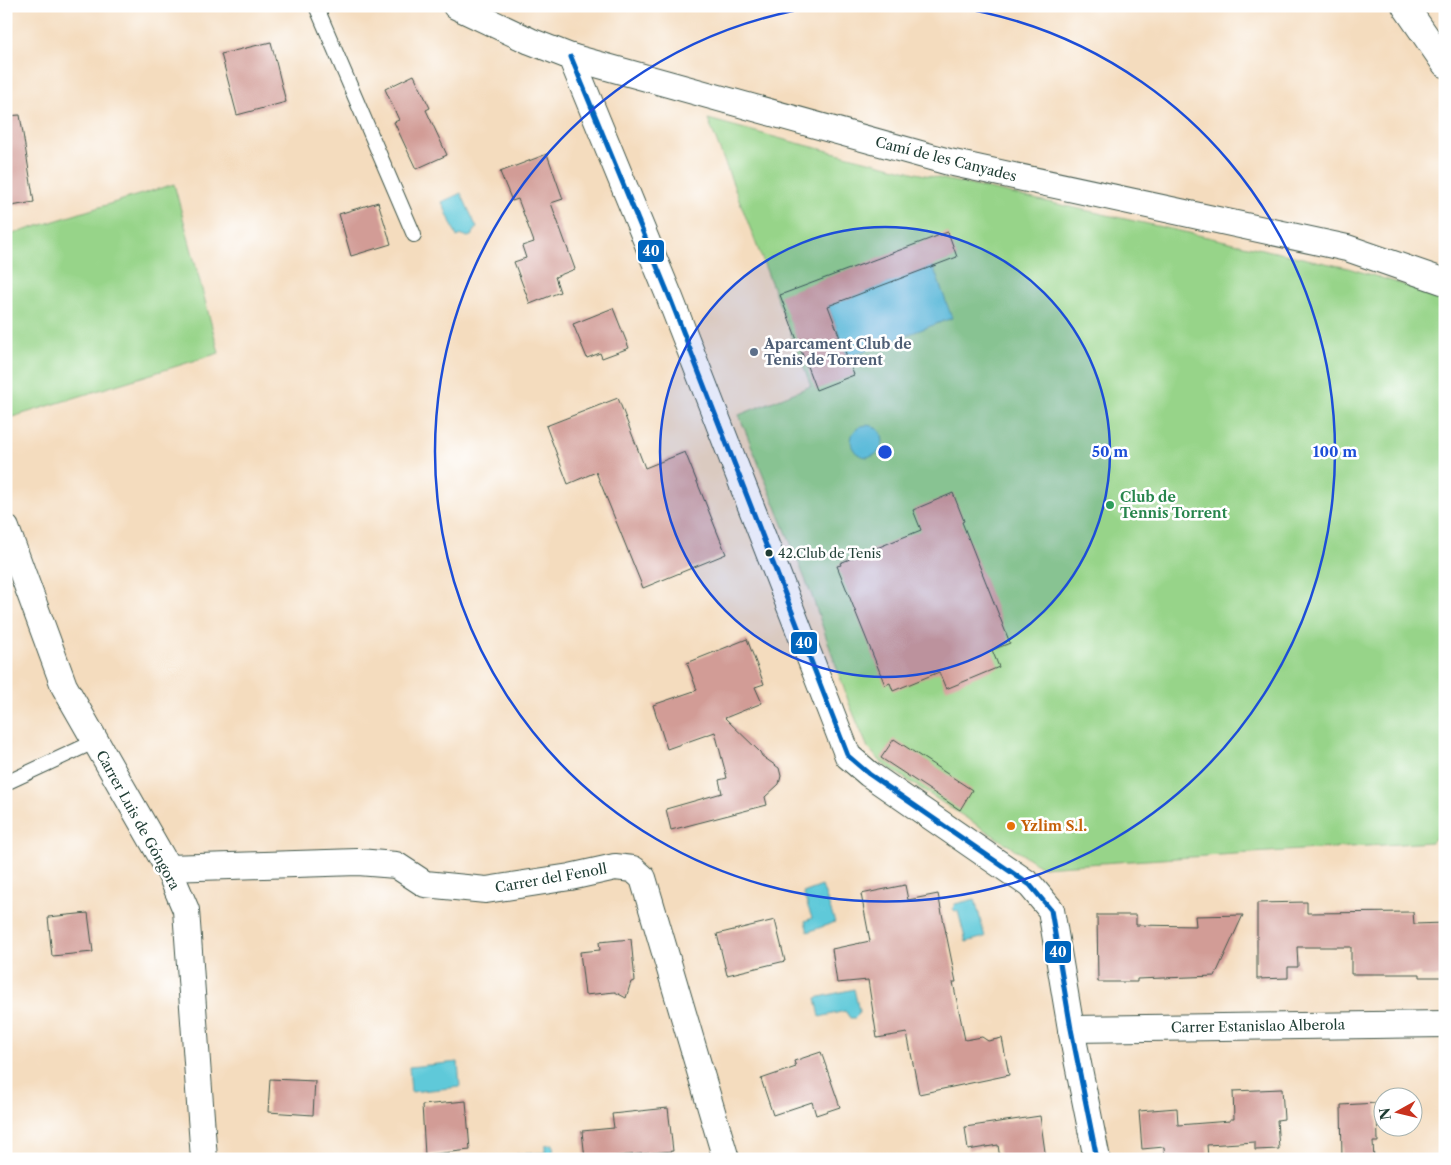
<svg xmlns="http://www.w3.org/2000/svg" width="1451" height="1165" font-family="'Libre Caslon Text',serif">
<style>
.green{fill:#97d489;stroke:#5b885e}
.water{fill:#5fc9d9;stroke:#3f8386}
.building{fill:#d29c96}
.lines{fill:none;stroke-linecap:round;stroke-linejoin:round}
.lane-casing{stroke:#3f5549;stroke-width:16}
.street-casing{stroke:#3f5549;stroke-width:28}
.lane{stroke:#fff;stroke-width:14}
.street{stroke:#fff;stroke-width:26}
.bus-1-casing{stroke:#fff;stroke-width:9}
.bus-1{stroke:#0065bd;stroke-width:5}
.ring{fill:none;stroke:#1d4ed8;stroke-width:2.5}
.service-dot{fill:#5c6f8a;stroke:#fff;stroke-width:2}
.leisure-dot{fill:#2e9e5b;stroke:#fff;stroke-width:2}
.bus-dot{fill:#1f3d34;stroke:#fff;stroke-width:2}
.food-dot{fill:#e8710a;stroke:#fff;stroke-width:2}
.labels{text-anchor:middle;stroke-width:5;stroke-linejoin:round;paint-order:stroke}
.bus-label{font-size:13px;fill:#1f3d34;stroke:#fff;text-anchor:start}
.street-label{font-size:14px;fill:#1f3d34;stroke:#fff}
.service-label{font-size:14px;font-weight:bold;fill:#4e5e75;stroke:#fff;text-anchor:start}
.leisure-label{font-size:14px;font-weight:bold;fill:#27864d;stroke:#fff;text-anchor:start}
.food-label{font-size:14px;font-weight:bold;fill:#c56008;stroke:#fff;text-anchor:start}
.centre{fill:#1d4ed8;stroke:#fff;stroke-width:2.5}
.ring-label{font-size:15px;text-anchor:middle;font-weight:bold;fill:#1d4ed8;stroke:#fff;stroke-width:5;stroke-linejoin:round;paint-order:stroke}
.line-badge{stroke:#fff;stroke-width:2}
.badge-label{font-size:14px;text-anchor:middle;font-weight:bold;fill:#fff}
</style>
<rect width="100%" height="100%" fill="#fff"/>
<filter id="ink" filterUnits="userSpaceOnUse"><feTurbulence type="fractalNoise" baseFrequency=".02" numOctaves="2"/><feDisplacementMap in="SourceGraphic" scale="10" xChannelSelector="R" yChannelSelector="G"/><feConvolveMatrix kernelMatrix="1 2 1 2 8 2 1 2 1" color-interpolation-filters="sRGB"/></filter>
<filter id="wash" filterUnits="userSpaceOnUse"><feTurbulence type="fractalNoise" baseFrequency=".0096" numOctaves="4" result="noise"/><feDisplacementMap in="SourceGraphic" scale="20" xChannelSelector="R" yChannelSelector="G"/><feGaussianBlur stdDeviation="1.12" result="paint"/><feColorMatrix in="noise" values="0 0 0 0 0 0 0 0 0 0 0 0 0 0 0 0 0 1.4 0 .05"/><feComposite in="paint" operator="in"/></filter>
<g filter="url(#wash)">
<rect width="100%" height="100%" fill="#f4dcbe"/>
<!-- green -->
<g class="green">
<polygon points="708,119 789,141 916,173 1348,268 1445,297 1445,827 1432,842 1235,854 1042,867 883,764 868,748 849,703 812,596 739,415 811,386"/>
<polygon points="174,184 219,353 6,419 6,236"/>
</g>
<!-- water -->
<g class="water">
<polygon points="461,193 477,228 474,230 473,235 468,237 462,235 457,237 442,202"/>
<polygon points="933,266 952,318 848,357 828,306"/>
<circle cx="867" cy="441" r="16"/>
<polygon points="822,886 835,922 808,932 805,921 812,918 803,893"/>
<polygon points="975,899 985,937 966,942 958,911 955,911 953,909 955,904"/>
<polygon points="854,989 859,1011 858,1015 855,1018 850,1018 845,1011 820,1017 816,998"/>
<polygon points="458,1062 460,1087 411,1092 409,1067"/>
<polygon points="553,1144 554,1159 517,1159 517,1154 545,1153 545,1145"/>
</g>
<g id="blocks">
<!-- building -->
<g class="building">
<polygon points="271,42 286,102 237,115 221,54"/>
<polygon points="414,75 430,108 426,110 447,155 416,169 394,122 399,120 385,89"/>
<polygon points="20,115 34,202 6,207 6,116"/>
<polygon points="547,154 563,199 551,203 575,269 555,277 560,292 530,304 514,262 526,258 522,246 534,242 518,199 512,201 500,172"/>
<polygon points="378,202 391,244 351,256 339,214"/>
<polygon points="948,232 957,257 828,306 854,375 816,390 780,295"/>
<polygon points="613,308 629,348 602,358 600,353 587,358 573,324"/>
<polygon points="618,398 645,468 685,452 726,554 643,588 596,472 568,484 546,426"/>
<polygon points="953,493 964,521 962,522 1010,643 992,650 999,667 946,689 939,672 893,691 890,683 885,685 837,566 841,565 840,563 921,530 913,510"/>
<polygon points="747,639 764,684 755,687 762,703 725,718 760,752 762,756 779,768 781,776 779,784 765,797 767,805 671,830 666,809 722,793 719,780 727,778 715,732 667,749 653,705 697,690 687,663"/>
<polygon points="894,739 972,790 960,810 881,758"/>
<polygon points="905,885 908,900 938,894 956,982 953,982 965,1040 982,1037 988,1041 1002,1038 1009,1075 919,1094 907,1033 877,1038 868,980 837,983 832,949 870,941 861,894"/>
<polygon points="1307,902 1307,913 1413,912 1414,924 1445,923 1445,977 1420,977 1420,974 1351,974 1351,947 1297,947 1298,967 1288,967 1288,978 1257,979 1257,903"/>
<polygon points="88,913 93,952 52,956 48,917"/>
<polygon points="1097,915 1136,915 1136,925 1196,926 1195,916 1243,915 1215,976 1137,979 1137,982 1098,982"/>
<polygon points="775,920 785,961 727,975 717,934"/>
<polygon points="631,939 635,981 631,982 626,998 615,992 585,995 580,952 600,950 599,942"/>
<polygon points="821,1052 840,1107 816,1115 812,1102 773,1115 761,1079 796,1067 794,1061"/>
<polygon points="270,1079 315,1081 313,1115 268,1112"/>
<polygon points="1282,1089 1284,1119 1277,1120 1279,1149 1255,1150 1255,1142 1207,1145 1208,1158 1190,1159 1165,1159 1164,1147 1142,1149 1139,1111 1177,1108 1178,1125 1230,1121 1230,1119 1234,1119 1233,1091"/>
<polygon points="466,1101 470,1150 425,1155 422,1105"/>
<polygon points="1377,1103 1378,1142 1373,1142 1374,1159 1342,1159 1341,1105"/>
<polygon points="668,1108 673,1151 585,1159 582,1131 614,1128 612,1114"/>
<polygon points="1040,1116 1046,1159 1000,1159 998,1145 968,1150 965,1127"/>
</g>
</g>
</g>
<g filter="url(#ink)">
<use href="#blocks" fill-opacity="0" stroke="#3f5549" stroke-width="1"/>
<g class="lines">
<defs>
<g id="lane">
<polyline points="316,6 414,235"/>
<polyline points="6,783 96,741"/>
</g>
<g id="street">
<polyline points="456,6 530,41 571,57 949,162 1347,248 1445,282"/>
<polyline points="1405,6 1445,64"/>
<polyline points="571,57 670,298 848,756 869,774 1030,885 1051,910 1071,1029 1097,1159"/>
<polyline points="6,528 64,686 168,868 186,910 204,1159"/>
<polyline points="168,868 358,862 396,865 425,884 486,890 570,877 615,867 633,869 643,878 726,1159"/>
<polyline points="1071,1029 1445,1024"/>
</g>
</defs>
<!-- lane casing -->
<use href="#lane" class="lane-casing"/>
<!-- street casing -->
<use href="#street" class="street-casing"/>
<!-- lane -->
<use href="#lane" class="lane"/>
<!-- street -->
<use href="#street" class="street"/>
<defs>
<polyline id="bus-1" points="571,57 670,298 848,756 869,774 1030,885 1051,910 1071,1029 1097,1159"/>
</defs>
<!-- bus-1 casing -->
<use href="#bus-1" class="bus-1-casing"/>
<!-- bus-1 -->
<use href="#bus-1" class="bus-1"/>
</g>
</g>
<!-- distance rings -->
<circle cx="885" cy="452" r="225" fill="#1d4ed8" fill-opacity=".12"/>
<g class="ring">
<circle cx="885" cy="452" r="225"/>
<path d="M948 6A450 450 0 1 1 822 6"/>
</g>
<!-- markers -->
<circle class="service-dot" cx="754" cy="352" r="5"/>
<circle class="leisure-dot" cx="1110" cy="505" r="5"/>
<circle class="bus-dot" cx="769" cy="553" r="4.5"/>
<circle class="food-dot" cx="1011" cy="826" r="5"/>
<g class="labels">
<!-- bus labels -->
<g class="bus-label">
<text x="778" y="558">42.Club de Tenis</text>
</g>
<!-- street labels -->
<g class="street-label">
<text transform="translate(946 159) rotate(14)" y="5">Camí de les Canyades</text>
<text transform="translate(138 820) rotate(61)" y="5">Carrer Luis de Góngora</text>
<text transform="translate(551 878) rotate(-10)" y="5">Carrer del Fenoll</text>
<text transform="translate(1258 1026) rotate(-1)" y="5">Carrer Estanislao Alberola</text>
</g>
<!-- service labels -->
<g class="service-label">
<text x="764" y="349">Aparcament Club de<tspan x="764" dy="16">Tenis de Torrent</tspan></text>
</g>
<!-- leisure labels -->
<g class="leisure-label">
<text x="1120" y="502">Club de<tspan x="1120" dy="16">Tennis Torrent</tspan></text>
</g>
<!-- food labels -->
<g class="food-label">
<text x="1021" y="831">Yzlim S.l.</text>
</g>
</g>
<circle cx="885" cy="452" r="8" class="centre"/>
<g class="ring-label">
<text x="1110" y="457">50 m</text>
<text x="1335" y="457">100 m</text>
</g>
<g class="line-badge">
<rect x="637" y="239" width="28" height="24" rx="5" fill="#0065bd"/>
<rect x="790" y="631" width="28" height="24" rx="5" fill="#0065bd"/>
<rect x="1044" y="940" width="28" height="24" rx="5" fill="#0065bd"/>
</g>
<g class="badge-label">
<text x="651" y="256">40</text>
<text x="804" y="648">40</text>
<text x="1058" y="957">40</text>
</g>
<!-- margin -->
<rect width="1451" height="1165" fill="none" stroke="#fff" stroke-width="25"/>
<!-- north arrow -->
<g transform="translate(1398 1112) rotate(262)"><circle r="24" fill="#ffffff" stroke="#a5b1ae"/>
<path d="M0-4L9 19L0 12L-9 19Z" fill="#c8321e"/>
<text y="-8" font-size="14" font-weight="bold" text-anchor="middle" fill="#1f3d34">N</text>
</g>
</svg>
